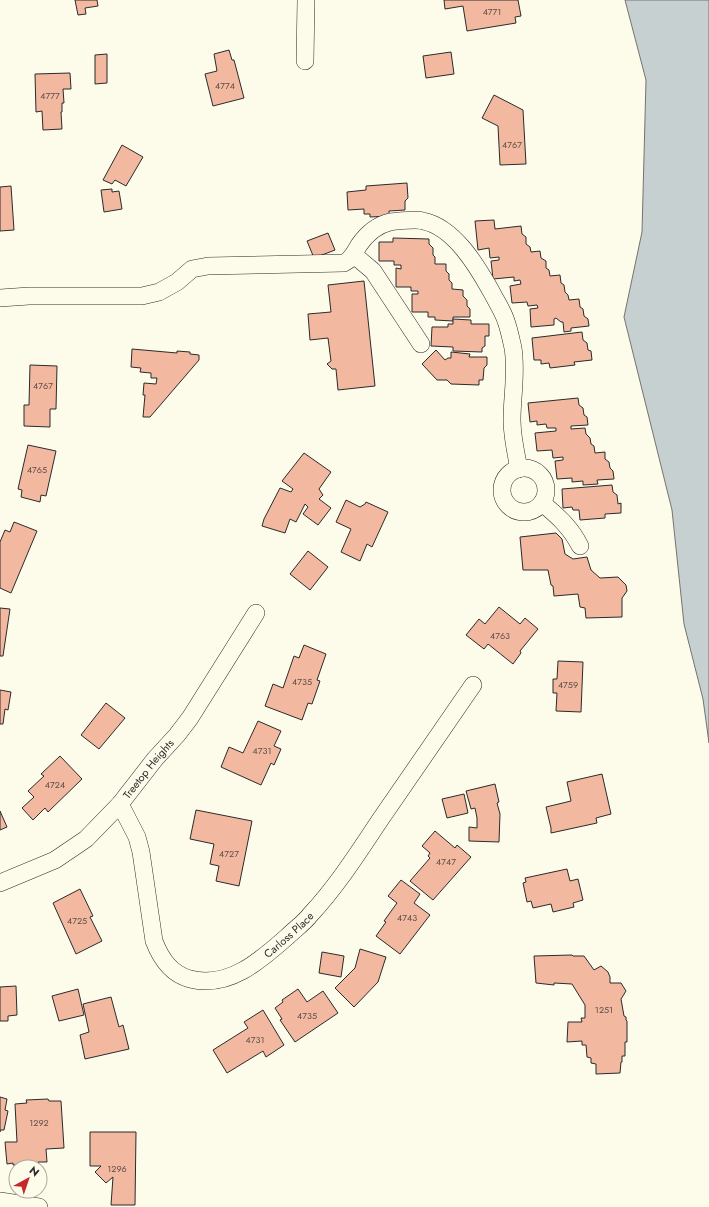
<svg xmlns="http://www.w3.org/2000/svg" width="709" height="1207" font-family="Jost,sans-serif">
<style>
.water{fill:#c7d0d0;stroke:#74746e}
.building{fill:#f2b8a0;stroke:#2b2b2b}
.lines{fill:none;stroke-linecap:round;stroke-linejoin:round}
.street-casing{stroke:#2b2b2b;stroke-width:18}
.street{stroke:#fdfbea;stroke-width:17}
.labels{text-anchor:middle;stroke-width:3;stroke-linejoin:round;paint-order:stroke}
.number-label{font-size:9px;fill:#5d4e48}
.street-label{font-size:11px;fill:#2b2b2b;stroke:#fdfbea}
</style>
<rect width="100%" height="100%" fill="#fdfbea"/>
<!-- water -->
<polygon class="water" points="625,0 709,0 709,743 703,699 684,624 672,510 624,317 642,232 646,80"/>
<!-- building -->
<g class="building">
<polygon points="75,0 97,0 98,6 85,8 86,14 78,15"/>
<polygon points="444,0 518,0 521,16 515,17 516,23 467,31 463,6 445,9"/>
<polygon points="229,50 232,60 234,60 244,98 213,106 205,74 217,71 214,54"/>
<polygon points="451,52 454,74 426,78 423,56"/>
<polygon points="107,54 107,83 95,84 95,55"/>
<polygon points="70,73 71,89 63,89 64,103 62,103 62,112 61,112 62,129 43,130 42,111 36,112 35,74"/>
<polygon points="494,95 523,110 526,164 500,165 498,126 482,118"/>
<polygon points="122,145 143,157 126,186 115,180 112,184 103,180"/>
<polygon points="407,183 408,198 405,201 405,210 389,211 389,216 370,217 370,214 364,214 364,209 348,210 347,192 366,190 366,186"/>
<polygon points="11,186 14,230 0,231 0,187"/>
<polygon points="112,189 112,192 119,191 122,209 104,212 101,190"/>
<polygon points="494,220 495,229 521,226 522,234 526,237 526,244 530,247 531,252 540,251 541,258 546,261 546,268 549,270 550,276 560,275 561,283 564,285 565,292 568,295 569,300 579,299 580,307 583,309 584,316 588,319 589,326 571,328 571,331 564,332 563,322 561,322 556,318 554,319 554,325 531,327 530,309 538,308 537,305 528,306 527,302 512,303 510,286 521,284 520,280 514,281 514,277 493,279 491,261 499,260 499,257 490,258 489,248 478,250 475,221"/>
<polygon points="328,233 335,250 314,258 307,241"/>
<polygon points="393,238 429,239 429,244 433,248 433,255 435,257 435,264 446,264 446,271 449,274 449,280 452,283 452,289 463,290 463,296 467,300 467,306 470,309 470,317 453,317 453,321 435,320 435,317 428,317 428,312 412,312 412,294 418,294 418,291 411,291 411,287 396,287 396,268 401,269 401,265 394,265 394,261 379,261 379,242 393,242"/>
<polygon points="364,281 375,386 338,390 336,369 332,369 327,364 331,361 328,338 310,340 308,314 331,312 328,285"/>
<polygon points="453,319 471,320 471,324 489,324 489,336 485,336 485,346 482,348 482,352 453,351 453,347 431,346 432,327 448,327 448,324 453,324"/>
<polygon points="582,332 583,340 587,343 588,350 591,351 592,360 574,362 575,365 550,368 549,363 541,364 541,360 534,360 532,338"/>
<polygon points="132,349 177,353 177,351 190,352 190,354 199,355 199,360 150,417 143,417 145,395 143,395 144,383 156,384 157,378 151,378 151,373 140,372 141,368 131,367"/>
<polygon points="436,350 445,360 448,358 451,358 451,352 470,354 469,357 487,357 487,365 484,368 483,380 479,380 479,385 451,384 447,380 437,380 422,364"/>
<polygon points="30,365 57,366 56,409 50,409 50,427 24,426 24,405 29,405"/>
<polygon points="578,398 579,405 583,408 584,415 587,417 588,425 571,426 571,429 585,428 586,434 590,438 591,444 594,446 595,453 605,452 605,459 609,462 610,468 613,471 614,479 597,480 598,484 583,485 583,481 572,482 572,478 557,479 555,461 563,460 563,457 553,458 552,450 537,451 535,433 556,431 556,428 547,428 546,424 537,425 537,421 530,422 528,403"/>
<polygon points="28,445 56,451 46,496 41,495 40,502 21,497 22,490 18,489"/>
<polygon points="304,453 331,472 319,489 323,495 319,499 331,508 318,525 303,514 308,507 305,504 296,522 290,519 285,533 262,526 264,519 280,488 291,492 293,489 282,481"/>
<polygon points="612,485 613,492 617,495 618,504 621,503 621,513 605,514 605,518 580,520 579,510 573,510 572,507 563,508 562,489"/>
<polygon points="346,500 360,507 365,504 366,502 388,512 372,547 367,544 360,561 341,552 351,529 336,522"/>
<polygon points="14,522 37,531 11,593 0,588 0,542 5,530 10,532"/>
<polygon points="556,533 562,539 565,554 573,559 587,557 591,570 600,578 618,577 626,585 627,591 622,598 622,617 586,618 585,608 580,607 578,594 554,596 553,586 551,585 548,570 523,570 520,537"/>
<polygon points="308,551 328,567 310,590 290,574"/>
<polygon points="499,607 520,624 525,618 538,629 520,651 521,653 513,664 488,644 484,649 466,635 479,619 485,624"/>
<polygon points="0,608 10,609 3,656 0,656"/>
<polygon points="304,645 326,654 317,680 320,681 312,704 308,703 302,720 265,706 273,684 283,688 294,656 299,658"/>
<polygon points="558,661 583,662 581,712 556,711 557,693 553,693 553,679 557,679"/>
<polygon points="0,690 11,692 8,710 5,709 3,724 0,724"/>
<polygon points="106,703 125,718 99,749 81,735"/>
<polygon points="258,721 281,731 274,746 281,749 274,765 271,763 261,785 221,767 229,747 243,753"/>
<polygon points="60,756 82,779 48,812 45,808 33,820 22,808 34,797 28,791 44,776 41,774"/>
<polygon points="602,774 611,814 596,818 597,823 551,833 551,828 546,807 571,801 567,782"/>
<polygon points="495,784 499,802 497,803 500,814 499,842 469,841 469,827 477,828 477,818 475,808 471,809 466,791"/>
<polygon points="464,794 468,813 447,818 442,799"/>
<polygon points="196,810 252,821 239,886 216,881 219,866 210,864 214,844 190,839"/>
<polygon points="0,811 7,827 0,830"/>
<polygon points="435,831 455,848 457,845 471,857 433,900 410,881 430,858 428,856 430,853 422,846"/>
<polygon points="567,869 570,881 578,879 583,900 573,903 574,907 553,912 551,904 533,908 531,901 527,902 523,883 526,882 525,878"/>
<polygon points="401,880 420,894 414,903 430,915 400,954 376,936 386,922 384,921 397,903 388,896"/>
<polygon points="80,889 93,916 90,917 102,941 76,954 53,903"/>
<polygon points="360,949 386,957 378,982 354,1007 335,988 355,968"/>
<polygon points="322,952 344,956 341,977 319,973"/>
<polygon points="572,955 573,956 584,956 594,970 601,966 608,972 610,977 610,983 621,983 626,991 621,999 624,1016 626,1017 626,1020 627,1021 627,1042 625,1042 625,1056 622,1056 622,1062 621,1062 620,1073 596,1074 596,1064 591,1063 591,1058 587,1057 586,1045 582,1045 582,1041 567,1042 568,1022 582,1022 581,1018 585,1018 585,1005 572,984 554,983 554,985 536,983 534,956"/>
<polygon points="16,986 17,1015 8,1016 8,1021 0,1021 0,987"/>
<polygon points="78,989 84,1015 59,1021 52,996"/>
<polygon points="298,989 307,1002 323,991 338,1013 295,1042 280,1020 282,1019 275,1008 283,1002 282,1000"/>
<polygon points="111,997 119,1027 123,1025 129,1049 85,1059 80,1035 89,1032 83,1004"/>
<polygon points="263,1010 284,1045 266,1057 263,1051 227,1073 213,1050 248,1028 244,1022"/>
<polygon points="0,1097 7,1099 5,1110 8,1111 4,1130 0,1130 0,1132"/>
<polygon points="48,1099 49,1101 61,1101 64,1148 46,1149 47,1162 38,1162 38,1164 13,1165 13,1163 7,1164 5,1142 17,1142 15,1104 27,1103 26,1100"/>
<polygon points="90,1132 136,1132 135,1205 111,1205 113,1177 106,1183 95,1172 101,1166 90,1166"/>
</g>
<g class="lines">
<defs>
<g id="street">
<polyline points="305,61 306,0"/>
<polyline points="354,255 373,271 421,344"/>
<path d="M0 298 29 296H142L159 292 177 282 192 269 208 266 344 263C352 259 354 253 359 245 366 235 377 225 390 222 396 221 418 219 423 221 454 227 477 266 491 291 496 301 503 311 506 321 509 329 511 339 513 348 517 372 512 396 512 420 512 437 516 453 519 469"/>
<circle cx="524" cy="490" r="22"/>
<path d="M542 503C558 516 571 528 580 546"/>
<path id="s1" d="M120 804 137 837 141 852 154 941C161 959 171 974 190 979 229 989 261 960 288 936 295 929 304 923 310 915 337 886 358 853 380 820 411 775 442 730 473 685"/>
<path id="s2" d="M0 883 55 860 86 839 120 804 155 759 177 735 190 718 256 613"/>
<polyline points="0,1201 39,1207"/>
</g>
</defs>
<!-- street casing -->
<use href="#street" class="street-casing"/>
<!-- street -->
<use href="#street" class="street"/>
</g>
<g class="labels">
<!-- number labels -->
<g class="number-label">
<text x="492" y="15">4771</text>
<text x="225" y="89">4774</text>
<text x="50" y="99">4777</text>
<text x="512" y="148">4767</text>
<text x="43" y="389">4767</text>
<text x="37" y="473">4765</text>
<text x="500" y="639">4763</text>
<text x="302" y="685">4735</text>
<text x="568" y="688">4759</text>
<text x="262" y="754">4731</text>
<text x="55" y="788">4724</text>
<text x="229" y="857">4727</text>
<text x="446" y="865">4747</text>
<text x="407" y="921">4743</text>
<text x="77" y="924">4725</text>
<text x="604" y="1013">1251</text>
<text x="307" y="1019">4735</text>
<text x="255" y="1043">4731</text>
<text x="39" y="1126">1292</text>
<text x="117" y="1172">1296</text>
</g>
<!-- street labels -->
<g class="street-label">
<text dy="4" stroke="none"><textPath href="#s2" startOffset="191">Treetop Heights</textPath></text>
<text dy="4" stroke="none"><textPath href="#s1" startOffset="310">Carloss Place</textPath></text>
</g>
</g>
<!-- north arrow -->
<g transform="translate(28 1179) rotate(40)"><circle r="19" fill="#fdfbea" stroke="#a9a89e"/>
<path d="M0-3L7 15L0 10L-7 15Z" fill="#c62828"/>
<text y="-6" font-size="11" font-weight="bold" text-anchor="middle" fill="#2b2b2b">N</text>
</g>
</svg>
